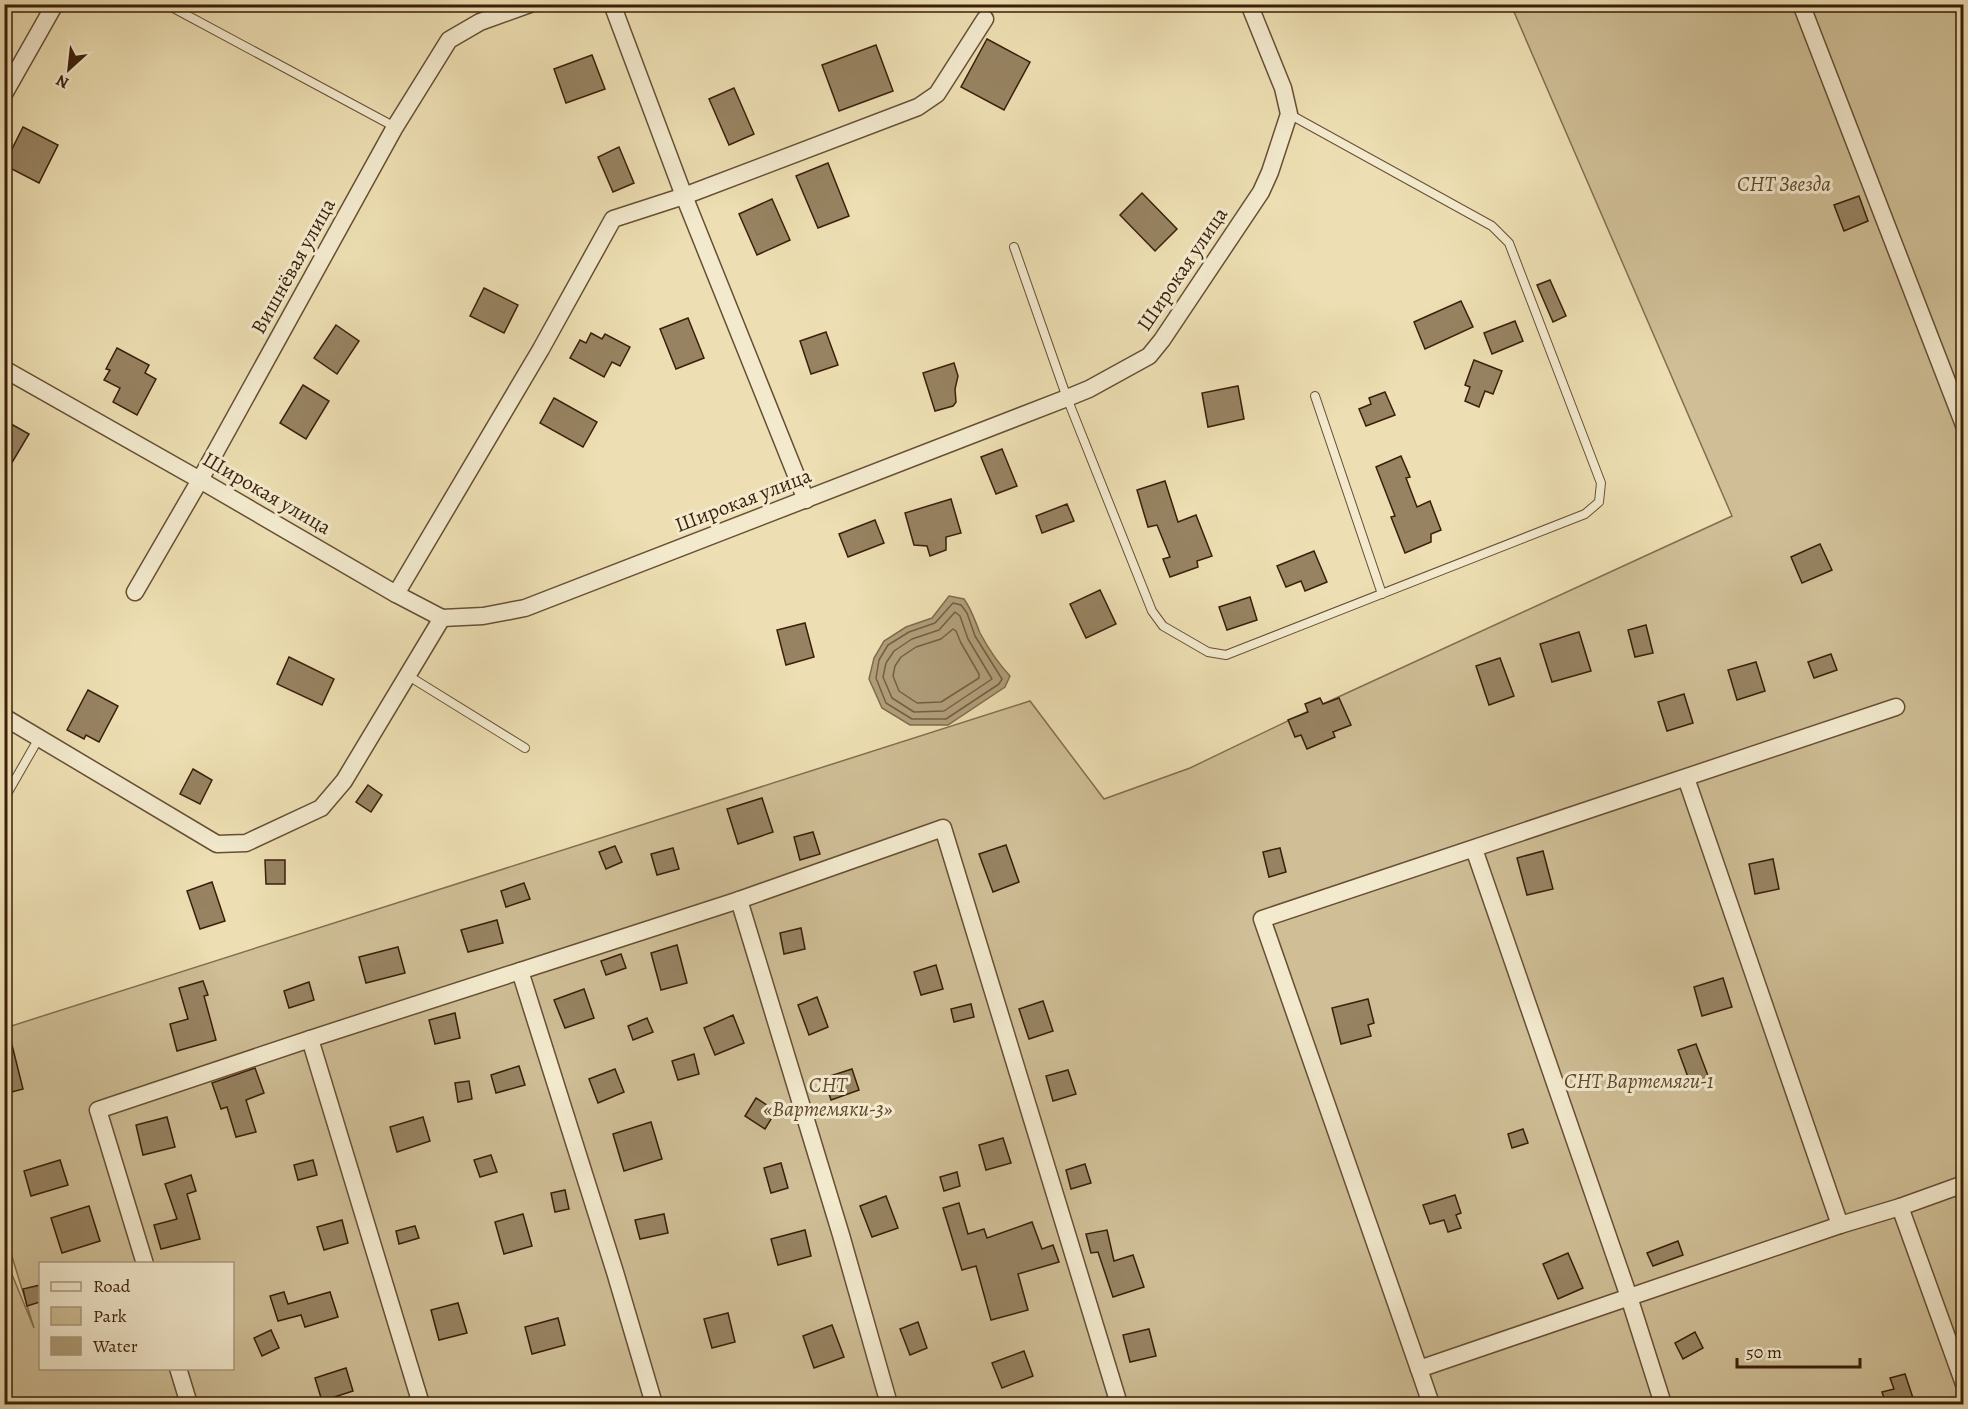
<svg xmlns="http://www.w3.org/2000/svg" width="1968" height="1409" font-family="Alegreya,serif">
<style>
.green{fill:#cfbe96;stroke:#846e50;stroke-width:1.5;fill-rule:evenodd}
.water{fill:#b09e7a;stroke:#816b4d;stroke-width:1.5}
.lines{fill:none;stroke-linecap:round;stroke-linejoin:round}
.shore{stroke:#755e42;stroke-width:1.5}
.building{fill:#978362;stroke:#3a1f0a;stroke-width:1.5}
.service-casing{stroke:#674f34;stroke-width:10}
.minor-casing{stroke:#674f34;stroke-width:19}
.service{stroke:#f3eace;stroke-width:8}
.minor{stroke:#f3eace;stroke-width:16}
.labels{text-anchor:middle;stroke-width:6;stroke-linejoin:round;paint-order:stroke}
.park-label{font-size:21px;font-style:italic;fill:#5f472d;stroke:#f3eace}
.street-label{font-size:21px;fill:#3a1f0a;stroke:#f3eace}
</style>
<rect width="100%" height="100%" fill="#eddfb3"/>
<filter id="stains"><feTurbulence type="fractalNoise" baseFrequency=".00333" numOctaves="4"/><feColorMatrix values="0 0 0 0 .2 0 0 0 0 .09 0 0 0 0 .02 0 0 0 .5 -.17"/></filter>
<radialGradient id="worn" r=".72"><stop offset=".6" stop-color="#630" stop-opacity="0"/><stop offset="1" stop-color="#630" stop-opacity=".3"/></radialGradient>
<!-- green -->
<path class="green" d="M1511 5H1963V1404H5L4 1255 34 1328 5 1234V1028L1030 701 1104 799 1190 768 1323 704 1732 516ZM40 1264H232V1368H40Z"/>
<!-- water -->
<path class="water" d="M949 596 964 599C972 610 975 621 980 633 988 648 998 663 1010 676L1005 687 948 725H910L882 708 869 679 874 658 884 641 906 627 932 618Z"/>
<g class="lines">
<!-- shore -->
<g class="shore">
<polygon points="953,603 961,605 967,613 975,636 1002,679 999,684 946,719 912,719 886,703 876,678 879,660 888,645 909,632 935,623"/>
<polygon points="955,612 960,616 968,639 992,679 944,711 914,712 892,698 883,677 886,663 894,651 912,639 939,630"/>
<polygon points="953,629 956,631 961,643 979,674 979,678 941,702 917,703 899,691 893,676 895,666 901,657 916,647 941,639"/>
</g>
</g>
<!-- building -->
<g class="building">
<polygon points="987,39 1030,62 1004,110 961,87"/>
<polygon points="876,45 893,91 839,111 822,65"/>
<polygon points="592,55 605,89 566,103 554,69"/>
<polygon points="734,88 754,134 729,145 709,99"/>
<polygon points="23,127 58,145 39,183 4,165"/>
<polygon points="619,147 634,183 613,192 598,157"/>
<polygon points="828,163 849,216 818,228 796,176"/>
<polygon points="1142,193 1177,229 1155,251 1120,215"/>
<polygon points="1859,196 1868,221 1844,231 1834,205"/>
<polygon points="772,199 790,240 757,255 739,214"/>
<polygon points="1550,280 1566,316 1553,322 1537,285"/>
<polygon points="484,288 518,305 504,333 470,316"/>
<polygon points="1461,301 1473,327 1425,349 1414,322"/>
<polygon points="688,318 704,358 676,369 660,329"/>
<polygon points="1515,321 1523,341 1492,354 1484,333"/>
<polygon points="336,325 359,341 337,374 314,358"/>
<polygon points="826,332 838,365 811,374 800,341"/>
<polygon points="591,333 602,339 605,334 630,347 620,366 612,362 604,377 570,358 580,340 586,343"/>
<polygon points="117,348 149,365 145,373 156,379 137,415 113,402 120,388 104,380 110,370 106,369"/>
<polygon points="1474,360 1502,371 1493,394 1485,391 1479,407 1465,401 1470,387 1465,385"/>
<polygon points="954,363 958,376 955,389 956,402 953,406 935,411 923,373"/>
<polygon points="303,385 329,401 306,439 280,423"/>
<polygon points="1238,386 1244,419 1208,427 1202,393"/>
<polygon points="1385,392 1395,415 1366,426 1359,409 1371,404 1369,398"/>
<polygon points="554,398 597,422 583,447 540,423"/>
<polygon points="4,420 29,434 4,476"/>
<polygon points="1002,449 1017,486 996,494 981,457"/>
<polygon points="1401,456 1410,477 1406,478 1417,507 1430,501 1441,530 1431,534 1431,542 1405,553 1391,517 1395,516 1376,467"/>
<polygon points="1165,481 1178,522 1196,515 1212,556 1197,561 1198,567 1170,577 1163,559 1170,557 1157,525 1148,527 1137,490"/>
<polygon points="951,499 961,533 946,537 946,550 930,556 927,546 914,545 905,513"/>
<polygon points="1067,504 1074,521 1042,533 1036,516"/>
<polygon points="875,520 884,543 848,557 839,534"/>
<polygon points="1820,544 1832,570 1802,583 1791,557"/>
<polygon points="1314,551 1327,582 1305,591 1301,581 1286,587 1277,566"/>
<polygon points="1100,590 1116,624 1086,638 1070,604"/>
<polygon points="1250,597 1257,620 1227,630 1219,607"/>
<polygon points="805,623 814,657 786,665 777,630"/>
<polygon points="1646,625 1653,653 1635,657 1628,630"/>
<polygon points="1579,632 1591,671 1552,682 1540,644"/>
<polygon points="1831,654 1837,670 1814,678 1808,662"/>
<polygon points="289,657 334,679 322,705 277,684"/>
<polygon points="1500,658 1514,696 1489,705 1476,666"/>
<polygon points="1756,662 1765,691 1737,700 1728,670"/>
<polygon points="88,690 118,706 99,742 86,735 84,739 67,730"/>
<polygon points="1684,694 1693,723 1667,731 1658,702"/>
<polygon points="1320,698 1323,704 1339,698 1351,725 1333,732 1335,737 1307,749 1301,735 1295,737 1288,720 1308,712 1305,704"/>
<polygon points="193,769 212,780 200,804 180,794"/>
<polygon points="368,785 382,795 371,812 356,802"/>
<polygon points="762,798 773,832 738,844 727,809"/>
<polygon points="813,832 820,854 800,860 794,837"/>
<polygon points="1006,845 1019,882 993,892 979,854"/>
<polygon points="615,846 622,862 606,869 599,852"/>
<polygon points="673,848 679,869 657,875 651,854"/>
<polygon points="1280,848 1286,872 1269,877 1263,852"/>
<polygon points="1543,851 1553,889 1527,895 1517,858"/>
<polygon points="1773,859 1779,889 1755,894 1749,864"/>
<polygon points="265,860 285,860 285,884 266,884"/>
<polygon points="212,882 225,921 200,929 187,891"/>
<polygon points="524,883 530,899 506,907 501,891"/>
<polygon points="497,920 503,943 468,952 461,930"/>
<polygon points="801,928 805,949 784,954 780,933"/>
<polygon points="677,945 687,983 661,990 651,953"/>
<polygon points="398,947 405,973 366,983 359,957"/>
<polygon points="621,954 626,968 606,975 601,961"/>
<polygon points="936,965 943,989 921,995 914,972"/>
<polygon points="1723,978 1732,1007 1702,1016 1694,987"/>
<polygon points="203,981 208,995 204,996 216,1040 177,1051 170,1024 188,1019 179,988"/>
<polygon points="309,982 314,1000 289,1008 284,991"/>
<polygon points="584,989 594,1018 565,1028 554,1000"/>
<polygon points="817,997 828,1027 809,1035 798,1005"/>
<polygon points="1368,999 1374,1023 1368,1025 1371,1036 1341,1044 1332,1008"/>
<polygon points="1043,1001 1053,1031 1029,1039 1019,1009"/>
<polygon points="971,1004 974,1017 954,1022 951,1009"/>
<polygon points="455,1013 460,1038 435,1044 429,1020"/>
<polygon points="733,1015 744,1043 715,1055 704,1028"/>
<polygon points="647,1018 653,1032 633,1040 628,1026"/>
<polygon points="9,1033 23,1089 4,1094 4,1034"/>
<polygon points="1696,1044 1710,1081 1692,1088 1678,1050"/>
<polygon points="694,1054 699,1074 678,1080 672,1061"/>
<polygon points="519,1066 525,1085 496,1093 491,1075"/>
<polygon points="255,1068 264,1093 246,1100 256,1132 236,1137 227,1107 221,1109 212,1083"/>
<polygon points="615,1069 624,1092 598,1103 589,1079"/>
<polygon points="852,1069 859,1090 831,1100 824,1078"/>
<polygon points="1068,1070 1076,1094 1053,1101 1046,1076"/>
<polygon points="469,1081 472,1099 458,1102 455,1083"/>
<polygon points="756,1098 776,1111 765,1129 745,1116"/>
<polygon points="167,1117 175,1147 143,1155 136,1125"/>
<polygon points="423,1117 430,1141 397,1152 390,1127"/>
<polygon points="651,1122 662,1159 624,1171 613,1134"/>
<polygon points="1523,1129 1528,1143 1512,1148 1508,1134"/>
<polygon points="1003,1138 1011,1163 986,1170 979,1145"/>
<polygon points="491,1155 497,1172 480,1177 474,1160"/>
<polygon points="60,1160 68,1185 31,1196 24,1171"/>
<polygon points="313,1160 317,1175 298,1180 294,1165"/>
<polygon points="781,1163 788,1188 771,1193 764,1168"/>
<polygon points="1085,1164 1091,1183 1071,1189 1066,1170"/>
<polygon points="957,1172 960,1186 944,1191 940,1177"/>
<polygon points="191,1175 196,1191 187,1194 200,1239 161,1249 154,1225 177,1219 165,1184"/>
<polygon points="565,1190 569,1209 555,1212 551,1193"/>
<polygon points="1455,1195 1461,1213 1456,1215 1461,1228 1448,1232 1444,1220 1430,1224 1423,1205"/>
<polygon points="886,1196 898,1228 872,1237 860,1206"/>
<polygon points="959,1203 968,1234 984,1229 987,1238 1032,1222 1042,1249 1053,1245 1059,1262 1018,1274 1028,1310 991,1320 976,1266 962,1270 943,1208"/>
<polygon points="89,1206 100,1241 62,1253 51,1218"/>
<polygon points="523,1214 532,1246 504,1254 495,1222"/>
<polygon points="664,1214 668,1233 640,1239 635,1220"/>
<polygon points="342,1220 348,1243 324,1250 317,1227"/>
<polygon points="415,1226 419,1238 399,1244 396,1231"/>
<polygon points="805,1230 811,1256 778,1265 771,1239"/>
<polygon points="1107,1230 1114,1261 1133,1255 1144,1287 1113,1297 1098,1252 1091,1253 1086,1234"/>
<polygon points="1678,1241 1683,1255 1653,1266 1647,1253"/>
<polygon points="1568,1253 1583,1288 1558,1299 1543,1264"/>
<polygon points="40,1285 40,1302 27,1306 23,1289"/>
<polygon points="284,1292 288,1304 330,1292 338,1317 305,1327 301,1315 278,1321 270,1296"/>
<polygon points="458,1303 467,1333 439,1340 431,1310"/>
<polygon points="728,1313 735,1342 712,1348 704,1319"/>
<polygon points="558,1318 565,1345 532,1354 525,1327"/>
<polygon points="918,1322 927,1348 910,1355 900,1329"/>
<polygon points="832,1325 844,1357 814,1368 803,1336"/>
<polygon points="1149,1329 1156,1356 1130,1362 1123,1335"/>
<polygon points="271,1330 279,1348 262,1356 254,1338"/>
<polygon points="1695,1332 1703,1348 1683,1359 1675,1343"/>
<polygon points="1024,1351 1033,1376 1002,1388 992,1363"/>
<polygon points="346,1368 353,1391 322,1401 315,1378"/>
<polygon points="1905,1374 1915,1404 1886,1404 1882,1392 1894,1389 1890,1378"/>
</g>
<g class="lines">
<defs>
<g id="service">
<polyline points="166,4 395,127"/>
<polyline points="1014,247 1067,398 1152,611 1163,626 1208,652 1226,655 1585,514 1599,502 1601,483 1509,243 1492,226 1289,114"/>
<polyline points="1315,396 1382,594"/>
<polyline points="407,675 525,748"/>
<polyline points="4,799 39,738"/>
</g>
<g id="minor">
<polyline points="612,4 684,196 806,500"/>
<polyline points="1801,4 1964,425"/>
<polyline points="4,94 55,4"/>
<polyline points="4,369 200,480 396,594 442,618 483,616 525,608 1067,398 1089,389 1149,356 1162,340 1261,192 1270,172 1289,114 1283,88 1249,4"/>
<polyline points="135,592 200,480 395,127 449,40 480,22 530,4"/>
<polyline points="396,594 541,349 613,219 684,196 918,107 937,94 985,19"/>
<polyline points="4,717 217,844 246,843 321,808 344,781 442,618"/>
<polyline points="1686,778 1840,1225"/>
<polyline points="1474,849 1629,1297 1663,1404"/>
<polyline points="739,900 841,1235 889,1404"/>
<polyline points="310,1039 520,971"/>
<polyline points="1900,1207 1964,1184"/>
<polyline points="145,1264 98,1110 310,1039 421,1404"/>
<polyline points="178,1368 189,1404"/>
<polyline points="1419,1369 1262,919 1896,707"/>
<polyline points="654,1404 615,1272 520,971 739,900 943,828 1119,1404"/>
<polyline points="1431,1404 1419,1369 1840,1225 1900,1207 1964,1384"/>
</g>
</defs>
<!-- service casing -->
<use href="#service" class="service-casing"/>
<!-- minor casing -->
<use href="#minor" class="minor-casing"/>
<!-- service -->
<use href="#service" class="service"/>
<!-- minor -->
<use href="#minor" class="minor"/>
</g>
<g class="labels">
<!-- park labels -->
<g class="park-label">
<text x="1784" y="191">СНТ Звезда</text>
<text x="1639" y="1088">СНТ Вартемяги-1</text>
<text x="828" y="1092">СНТ<tspan x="828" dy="24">«Вартемяки-3»</tspan></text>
</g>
<!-- street labels -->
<g class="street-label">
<text transform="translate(293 266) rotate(-61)" y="7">Вишнёвая улица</text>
<text transform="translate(1182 269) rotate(-56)" y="7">Широкая улица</text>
<text transform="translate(267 493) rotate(30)" y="7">Широкая улица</text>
<text transform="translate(743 500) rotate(-21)" y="7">Широкая улица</text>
</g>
</g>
<!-- margin -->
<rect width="1968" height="1409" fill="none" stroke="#eddfb3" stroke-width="24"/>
<rect x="6" y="6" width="1956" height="1397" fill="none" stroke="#3a1f0a" stroke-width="3"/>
<rect x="12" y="12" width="1944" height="1385" fill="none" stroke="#3a1f0a" stroke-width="1.5"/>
<!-- legend -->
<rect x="39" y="1262" width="195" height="108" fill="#f3eace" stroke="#a99980" stroke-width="1.5"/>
<rect x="51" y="1282" width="30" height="9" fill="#f3eace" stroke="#a99980" stroke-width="1.5"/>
<text x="93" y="1292" font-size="18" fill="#3a1f0a">Road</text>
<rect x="51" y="1307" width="30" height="18" fill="#cfbe96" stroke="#a99980" stroke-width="1.5"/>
<text x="93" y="1322" font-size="18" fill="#3a1f0a">Park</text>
<rect x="51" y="1337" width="30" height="18" fill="#b09e7a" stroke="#a99980" stroke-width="1.5"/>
<text x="93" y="1352" font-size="18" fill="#3a1f0a">Water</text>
<!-- north arrow -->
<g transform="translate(69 69) rotate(207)" stroke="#f3eace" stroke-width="4.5" paint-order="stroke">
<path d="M0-4.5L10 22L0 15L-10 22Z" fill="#3a1f0a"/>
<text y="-9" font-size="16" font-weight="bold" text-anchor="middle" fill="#3a1f0a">N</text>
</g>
<!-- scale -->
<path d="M1737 1358v9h123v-9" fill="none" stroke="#3a1f0a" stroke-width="3"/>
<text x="1746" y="1358" font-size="18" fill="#3a1f0a" stroke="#f3eace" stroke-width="4.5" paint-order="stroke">50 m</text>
<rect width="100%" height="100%" filter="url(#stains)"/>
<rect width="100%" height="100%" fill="url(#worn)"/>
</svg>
